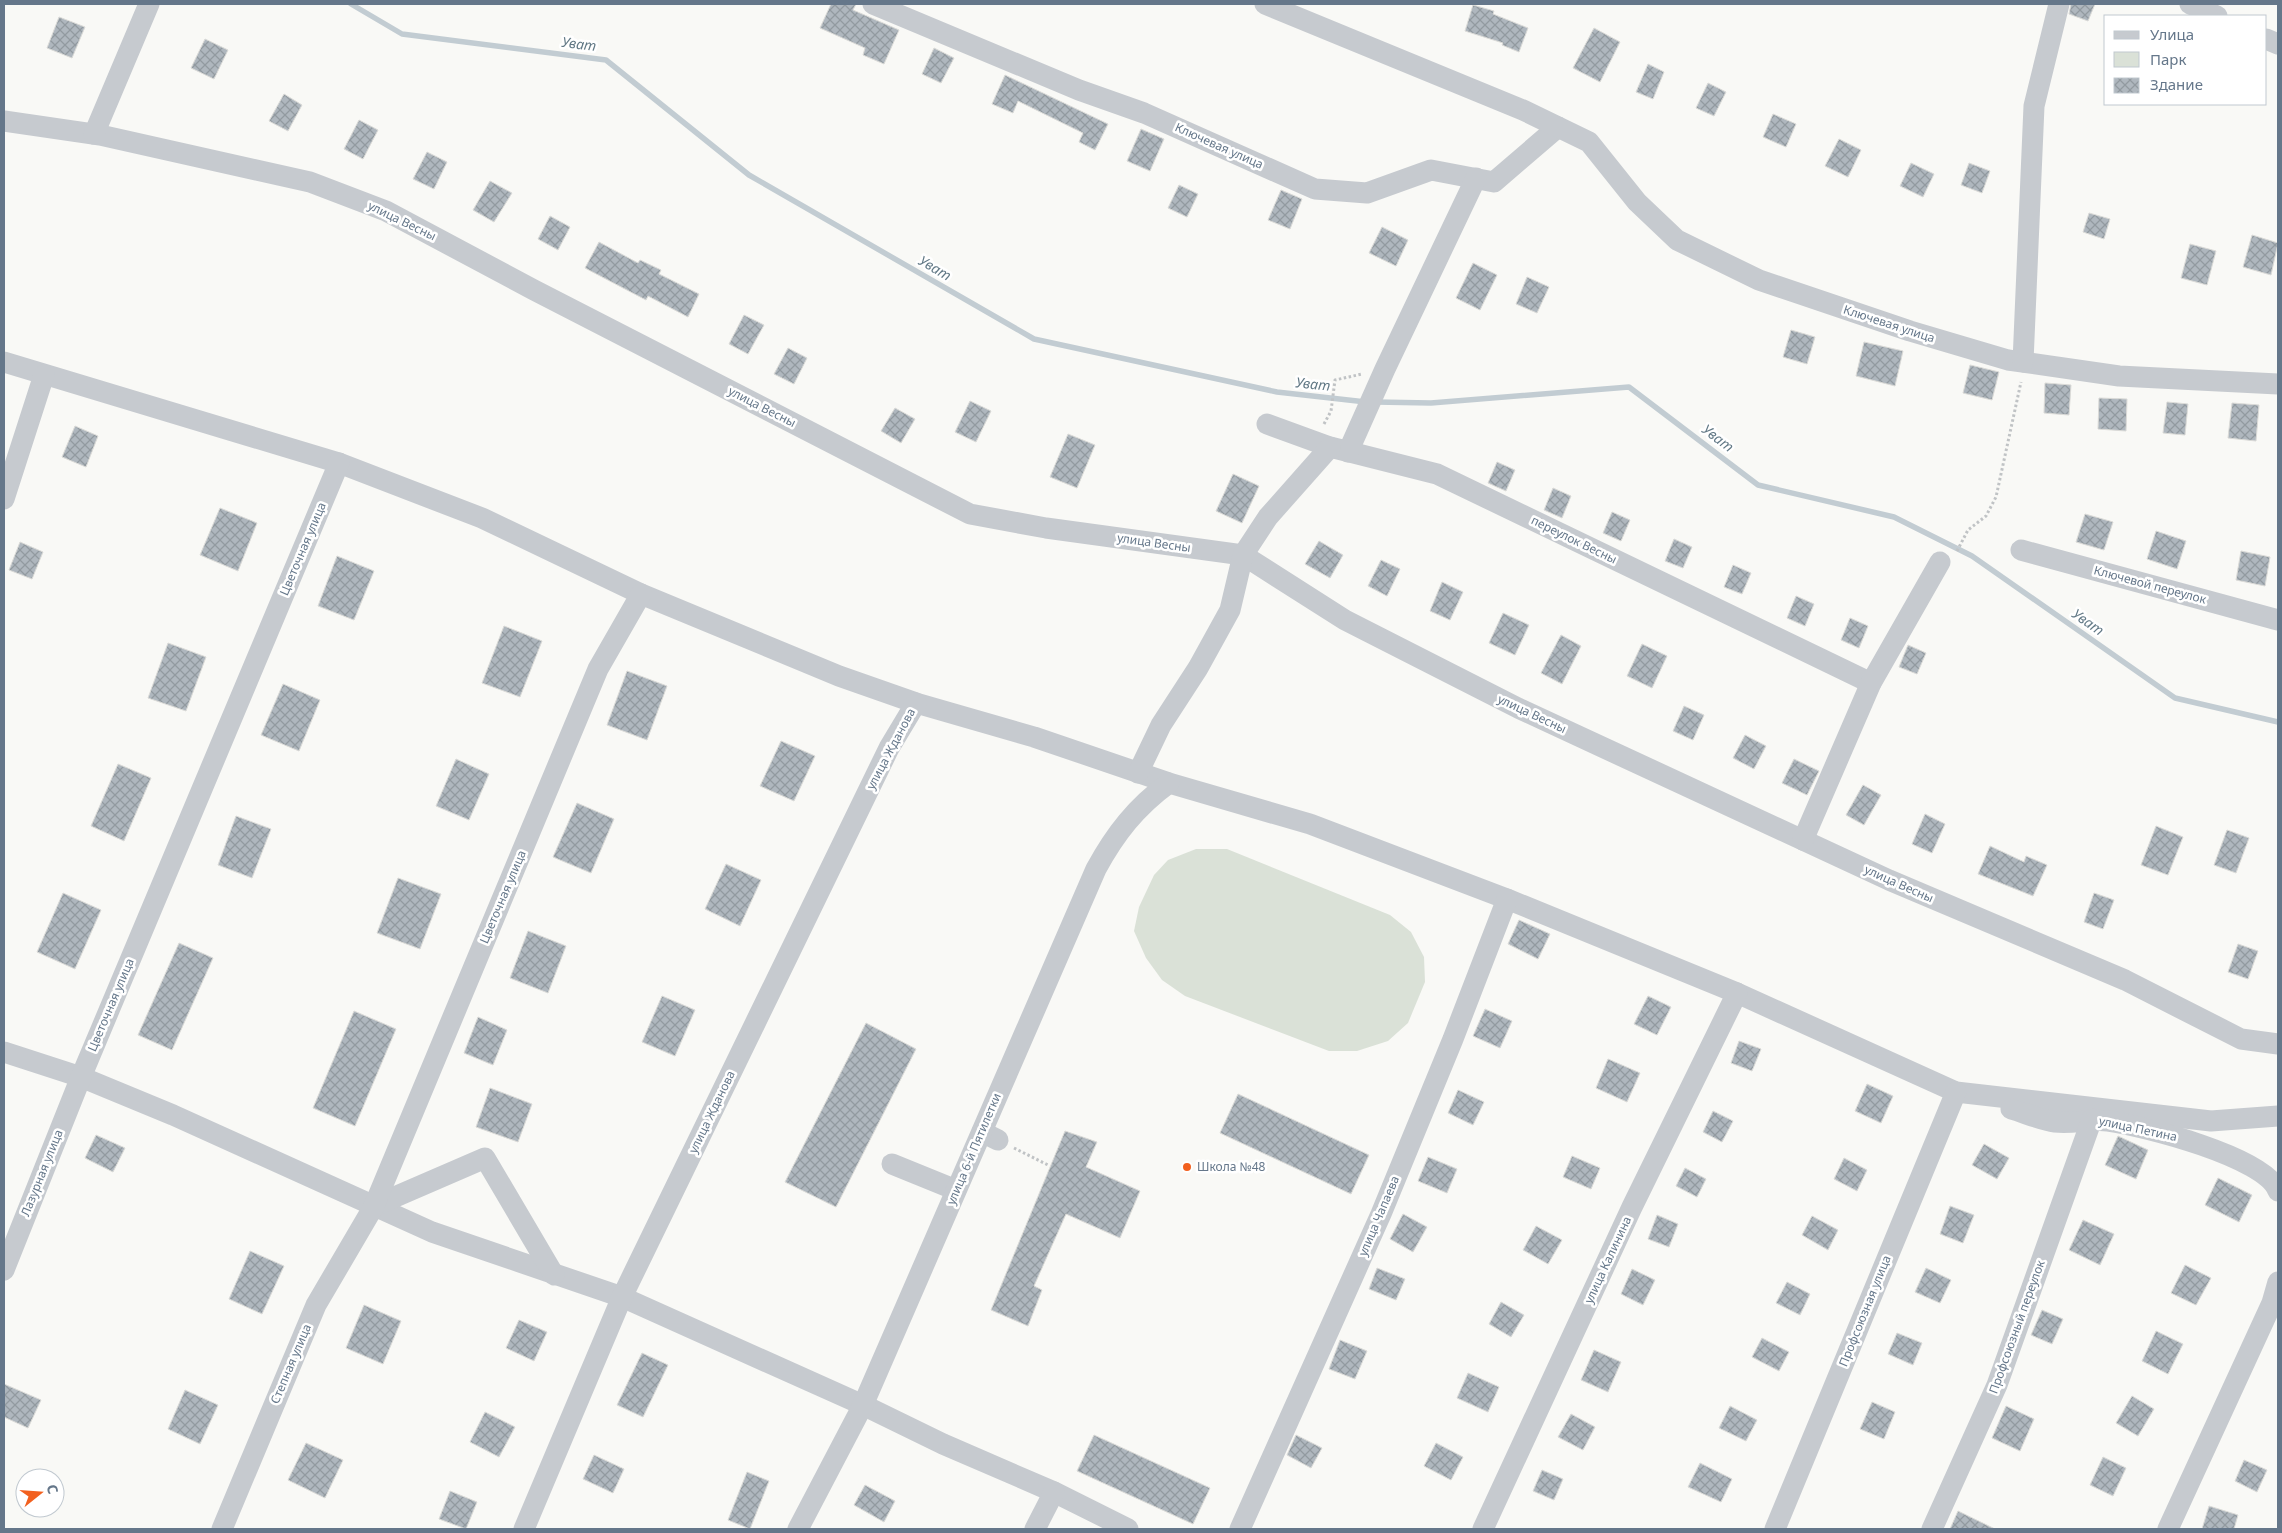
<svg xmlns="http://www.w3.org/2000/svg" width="2282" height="1533" font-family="'Noto Sans',sans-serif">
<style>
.green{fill:#dae1d7}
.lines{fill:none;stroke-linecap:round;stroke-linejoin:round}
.stream{stroke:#c2ccd2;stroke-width:5.5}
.building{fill:url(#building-cross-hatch);stroke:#dbdbd8}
.path{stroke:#c0c3c5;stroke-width:3;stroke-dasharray:2.5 2.5;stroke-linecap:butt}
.minor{stroke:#c6cacf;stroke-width:21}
.poi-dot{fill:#f2601e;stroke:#fff;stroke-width:2}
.labels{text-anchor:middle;stroke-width:5;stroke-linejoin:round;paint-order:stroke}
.street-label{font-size:12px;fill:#65778a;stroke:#fff}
.poi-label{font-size:12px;fill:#65778a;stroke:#fff;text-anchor:start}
.water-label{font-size:14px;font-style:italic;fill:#617885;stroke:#fff}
</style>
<defs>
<pattern id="building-cross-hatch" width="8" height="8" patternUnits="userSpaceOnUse" patternTransform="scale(1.25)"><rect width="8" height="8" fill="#afb7be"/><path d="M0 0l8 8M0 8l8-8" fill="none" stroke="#929aa0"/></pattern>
</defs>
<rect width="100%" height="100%" fill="#f9f9f6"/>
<!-- green -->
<polygon class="green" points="1196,849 1227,849 1390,915 1411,932 1424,957 1425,982 1408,1023 1388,1041 1357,1051 1329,1051 1185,996 1162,980 1146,958 1134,931 1139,907 1154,875 1168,860"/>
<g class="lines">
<!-- stream -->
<g class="stream">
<polyline points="351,4 402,34 606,60 749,175 1034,339 1277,392 1366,402"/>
<polyline points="1375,402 1431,403 1629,387 1758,485 1894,517 1972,556 2175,698 2278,722"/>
</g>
</g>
<!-- building -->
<g class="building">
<polygon points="831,4 856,4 853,10 899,30 884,64 863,55 865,48 820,28"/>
<polygon points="2071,4 2095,4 2088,21 2069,14"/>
<polygon points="1473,5 1494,11 1493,14 1528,28 1519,52 1502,45 1503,43 1465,31"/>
<polygon points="59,17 85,27 72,58 47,48"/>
<polygon points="1594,28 1620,42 1600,82 1573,68"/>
<polygon points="205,39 228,50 214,79 191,68"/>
<polygon points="934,48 954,58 941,83 922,74"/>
<polygon points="1648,64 1664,72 1653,99 1636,92"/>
<polygon points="1005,75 1108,124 1095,150 1079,142 1083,133 1018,101 1013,113 992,104"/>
<polygon points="1708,83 1726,92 1714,116 1696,108"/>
<polygon points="284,94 302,105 288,131 269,121"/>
<polygon points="1773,114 1796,124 1786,147 1763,137"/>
<polygon points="359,120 378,130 363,159 344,149"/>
<polygon points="1141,129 1164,139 1150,171 1127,161"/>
<polygon points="1839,139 1861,150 1848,177 1825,166"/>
<polygon points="427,152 447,162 434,189 413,179"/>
<polygon points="1911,163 1934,174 1923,197 1900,186"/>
<polygon points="1969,163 1990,171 1982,193 1961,185"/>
<polygon points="490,181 512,193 494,222 473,210"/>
<polygon points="1179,185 1198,194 1187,217 1168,208"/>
<polygon points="1281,190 1302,199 1290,229 1268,220"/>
<polygon points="2089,213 2110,219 2104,239 2083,232"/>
<polygon points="550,216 570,227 558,250 538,239"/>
<polygon points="1382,227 1408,240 1396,266 1369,253"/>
<polygon points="2252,235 2278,243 2271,275 2243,267"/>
<polygon points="599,242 638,263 640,260 661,270 659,274 699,294 688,317 648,296 646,300 585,268"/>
<polygon points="2190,244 2216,251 2207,285 2181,278"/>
<polygon points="1473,263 1497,275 1480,310 1456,298"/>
<polygon points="1527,277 1549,287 1537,313 1516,304"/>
<polygon points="744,315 764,325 748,354 729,344"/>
<polygon points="1791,330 1815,337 1807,364 1783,357"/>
<polygon points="1864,342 1903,351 1895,386 1856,376"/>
<polygon points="788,348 807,358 794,384 774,374"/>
<polygon points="1970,365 1999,372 1992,400 1963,393"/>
<polygon points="2045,383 2071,385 2069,415 2044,413"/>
<polygon points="2099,398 2127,399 2126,431 2098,429"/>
<polygon points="970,401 991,411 976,442 955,432"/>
<polygon points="2167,402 2188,404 2185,435 2163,433"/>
<polygon points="2232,403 2259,405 2256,441 2228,438"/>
<polygon points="895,408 915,419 901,443 881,431"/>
<polygon points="75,426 98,436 86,467 62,457"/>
<polygon points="1068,434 1095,445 1077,488 1050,477"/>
<polygon points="1497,462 1515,470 1506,491 1488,483"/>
<polygon points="1233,474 1259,486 1242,523 1216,511"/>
<polygon points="1553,488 1571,496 1562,518 1544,510"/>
<polygon points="220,508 257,523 238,571 200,555"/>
<polygon points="1612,512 1630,520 1621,541 1603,533"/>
<polygon points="2085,514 2113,522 2104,550 2076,542"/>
<polygon points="2156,531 2186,541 2177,569 2147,559"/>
<polygon points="1674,539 1692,547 1683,568 1665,561"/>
<polygon points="1319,541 1343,555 1330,578 1305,564"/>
<polygon points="20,542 43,552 32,579 9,570"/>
<polygon points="2241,551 2270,557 2265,586 2236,580"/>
<polygon points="337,556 374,571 354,620 318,606"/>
<polygon points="1381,560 1400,569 1387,596 1368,586"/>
<polygon points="1733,565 1751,573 1742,594 1724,587"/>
<polygon points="1442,582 1463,592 1450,620 1430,611"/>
<polygon points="1796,596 1814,604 1805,626 1787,618"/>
<polygon points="1503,613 1529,625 1515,655 1489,643"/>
<polygon points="1850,618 1868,626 1859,648 1841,640"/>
<polygon points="504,626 542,641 520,697 482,683"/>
<polygon points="1561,635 1581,646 1562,684 1541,673"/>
<polygon points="168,643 206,657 186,711 148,698"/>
<polygon points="1642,644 1667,656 1652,688 1627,676"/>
<polygon points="1908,645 1926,653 1917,674 1899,667"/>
<polygon points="627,671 667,686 647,740 607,725"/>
<polygon points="283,684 320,700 299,751 261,735"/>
<polygon points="1684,706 1704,715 1693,740 1673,731"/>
<polygon points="1745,735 1766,746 1754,769 1733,758"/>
<polygon points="781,741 815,756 794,801 760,786"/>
<polygon points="456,759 489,774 469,820 436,806"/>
<polygon points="1794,759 1819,771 1807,795 1782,783"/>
<polygon points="118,764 151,778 124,841 91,826"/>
<polygon points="1863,785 1881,795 1864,825 1846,815"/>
<polygon points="577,803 614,819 591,873 553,857"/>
<polygon points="1925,814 1945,824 1932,853 1912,844"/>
<polygon points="236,816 271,829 252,878 218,865"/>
<polygon points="2156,826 2183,837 2168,875 2141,865"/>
<polygon points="2227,830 2249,838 2236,873 2214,865"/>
<polygon points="1990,846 2024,862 2026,856 2047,865 2033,896 1978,874"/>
<polygon points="726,864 761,880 740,926 705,909"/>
<polygon points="398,878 441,894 420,949 377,933"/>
<polygon points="63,893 101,910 75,969 37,952"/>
<polygon points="2094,893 2114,900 2103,929 2084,922"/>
<polygon points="1519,920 1550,934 1538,959 1508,944"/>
<polygon points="528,931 566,946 548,993 510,978"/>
<polygon points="179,943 213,958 172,1050 138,1035"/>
<polygon points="2238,944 2258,951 2248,979 2228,972"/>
<polygon points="662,996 695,1010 675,1056 642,1042"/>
<polygon points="1648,996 1671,1007 1657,1035 1634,1024"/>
<polygon points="1485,1009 1512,1021 1500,1048 1473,1036"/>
<polygon points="354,1011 396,1029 355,1126 313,1108"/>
<polygon points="478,1017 507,1030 493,1065 464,1053"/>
<polygon points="866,1023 916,1049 836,1207 785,1182"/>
<polygon points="1739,1041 1761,1049 1752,1071 1731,1063"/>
<polygon points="1608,1059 1640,1073 1627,1102 1596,1088"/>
<polygon points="1867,1084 1893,1096 1881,1123 1855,1111"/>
<polygon points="490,1088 532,1104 518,1142 476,1127"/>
<polygon points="1458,1090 1484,1102 1473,1125 1448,1113"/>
<polygon points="1238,1094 1369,1155 1351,1194 1220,1133"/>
<polygon points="1713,1111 1733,1121 1722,1142 1703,1132"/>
<polygon points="1065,1131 1097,1142 1086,1167 1140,1191 1120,1238 1066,1214 1034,1286 1042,1290 1028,1326 991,1310"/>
<polygon points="96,1135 125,1148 113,1172 85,1158"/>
<polygon points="2118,1136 2148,1150 2136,1179 2105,1165"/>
<polygon points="1984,1144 2009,1158 1997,1179 1972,1165"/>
<polygon points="1572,1156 1600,1168 1591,1189 1563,1177"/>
<polygon points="1428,1157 1457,1169 1447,1193 1418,1181"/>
<polygon points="1844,1158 1867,1170 1857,1191 1834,1179"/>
<polygon points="1685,1168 1706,1179 1697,1197 1676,1186"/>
<polygon points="2218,1178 2252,1195 2239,1222 2205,1205"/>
<polygon points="1950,1206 1974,1215 1963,1243 1940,1234"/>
<polygon points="1403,1214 1427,1227 1413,1252 1390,1239"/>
<polygon points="1657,1215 1678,1224 1669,1247 1648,1239"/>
<polygon points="1812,1216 1838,1230 1828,1250 1802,1235"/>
<polygon points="2083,1220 2114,1234 2100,1265 2069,1250"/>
<polygon points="1536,1226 1562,1240 1548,1264 1523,1250"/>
<polygon points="250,1251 284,1266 262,1314 229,1299"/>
<polygon points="2185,1265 2211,1278 2196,1305 2171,1293"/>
<polygon points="1377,1268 1405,1279 1396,1300 1369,1289"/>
<polygon points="1926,1268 1951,1280 1940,1303 1915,1292"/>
<polygon points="1632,1269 1655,1280 1643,1305 1621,1294"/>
<polygon points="1787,1282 1810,1294 1800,1315 1776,1303"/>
<polygon points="1501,1302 1524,1315 1511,1337 1489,1324"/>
<polygon points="364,1305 401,1321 383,1364 346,1348"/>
<polygon points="2042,1310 2063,1319 2052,1344 2031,1335"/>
<polygon points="519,1320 547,1332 534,1361 506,1348"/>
<polygon points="2156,1331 2183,1344 2168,1374 2142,1361"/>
<polygon points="1897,1333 1922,1343 1913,1365 1888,1354"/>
<polygon points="1762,1338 1789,1352 1779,1371 1752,1357"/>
<polygon points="1340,1340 1367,1351 1355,1379 1329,1369"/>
<polygon points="1594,1350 1621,1362 1608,1392 1581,1380"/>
<polygon points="642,1353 668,1365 643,1417 617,1405"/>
<polygon points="1468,1373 1499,1387 1488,1412 1457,1398"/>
<polygon points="4,1384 41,1400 28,1428 4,1417"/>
<polygon points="185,1390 218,1405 200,1444 168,1429"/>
<polygon points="2132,1396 2154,1409 2138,1436 2116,1423"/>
<polygon points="1872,1402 1895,1412 1884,1439 1860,1429"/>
<polygon points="1730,1406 1757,1420 1746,1441 1719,1428"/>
<polygon points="2006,1406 2034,1419 2020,1451 1992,1438"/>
<polygon points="485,1412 515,1427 499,1457 470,1442"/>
<polygon points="1571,1414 1595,1427 1583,1450 1558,1437"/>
<polygon points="1094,1435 1210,1488 1193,1524 1077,1471"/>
<polygon points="1296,1435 1322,1448 1311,1468 1287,1455"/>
<polygon points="306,1443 343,1460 325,1498 288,1480"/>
<polygon points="1436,1443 1463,1457 1451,1480 1424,1466"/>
<polygon points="594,1455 624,1469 613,1493 583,1479"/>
<polygon points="2103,1457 2126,1468 2113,1496 2090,1485"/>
<polygon points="2244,1460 2267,1470 2257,1492 2235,1481"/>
<polygon points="1700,1463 1732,1479 1721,1502 1688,1487"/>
<polygon points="1542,1470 1563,1479 1554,1500 1533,1491"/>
<polygon points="747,1472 769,1481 750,1529 728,1520"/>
<polygon points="865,1485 895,1501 884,1522 854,1505"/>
<polygon points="450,1491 477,1502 466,1529 439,1519"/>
<polygon points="2209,1506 2238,1515 2234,1529 2202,1529"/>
<polygon points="1958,1511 1995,1529 1950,1529"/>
</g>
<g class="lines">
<!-- path -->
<g class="path">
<polyline points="1324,424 1331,411 1335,380 1362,374"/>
<polyline points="1957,551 1968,530 1986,516 1996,497 2021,382"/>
<polyline points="1014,1148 1048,1165"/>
</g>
<!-- minor -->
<g class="minor">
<polyline points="873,4 1079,90 1144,113 1315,189 1367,193 1431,170 1494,182 1558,127"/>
<polyline points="1265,4 1523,110 1589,142 1637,202 1677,240 1759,280 1910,331 2008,360 2119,376 2278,384"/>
<polyline points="2190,4 2217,16"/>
<polyline points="2266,39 2278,44"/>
<polyline points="4,121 100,135 310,182 386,211 534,290 970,514 1046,528 1243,555 1345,620 1518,708 1889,880 2125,980 2241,1039 2278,1044"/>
<polyline points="94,134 149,4"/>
<polyline points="4,362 339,463 482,518 641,594 839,676 916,703 1034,737 1169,783 1310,824 1507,899 1737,993 1956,1092 2211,1121 2278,1116"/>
<polyline points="2023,362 2034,106 2059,4"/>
<polyline points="1267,424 1330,447 1437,474 1871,683"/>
<polyline points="1348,452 1385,369 1476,178"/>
<polyline points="4,499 44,375"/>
<polyline points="2021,550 2278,620"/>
<polyline points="1138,773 1161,725 1198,668 1230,610 1243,555 1268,517 1330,447"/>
<polyline points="1803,840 1871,683 1940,562"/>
<polyline points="4,1052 81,1077 173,1115 432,1232 622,1297 863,1405 943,1444 1054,1492 1128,1529"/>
<path d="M2011 1109C2025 1113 2041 1120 2055 1122 2073 1124 2090 1119 2108 1121 2143 1126 2266 1157 2278 1191"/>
<polyline points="982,1132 998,1140"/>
<polyline points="892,1164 956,1190"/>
<polyline points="374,1206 485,1158 554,1275"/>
<polyline points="4,1270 81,1077 339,463"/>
<polyline points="222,1529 316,1305 374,1206 598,669 641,594"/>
<polyline points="524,1529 622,1297 889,748 916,703"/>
<path d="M798 1529 863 1405 1096 869C1115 834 1136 807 1169 783"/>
<polyline points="1035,1529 1054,1492"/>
<polyline points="1240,1529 1381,1214 1453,1039 1507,899"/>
<polyline points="1483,1529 1632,1207 1737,993"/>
<polyline points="1775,1529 1956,1092"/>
<polyline points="1932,1529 1997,1385 2092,1119"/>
<polyline points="2168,1529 2272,1303 2278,1282"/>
</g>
</g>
<!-- markers -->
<circle class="poi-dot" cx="1187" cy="1167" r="5"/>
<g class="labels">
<!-- street labels -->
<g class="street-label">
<text transform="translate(1219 146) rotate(24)" y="4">Ключевая улица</text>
<text transform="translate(402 221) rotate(26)" y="4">улица Весны</text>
<text transform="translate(1889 324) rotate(18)" y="4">Ключевая улица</text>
<text transform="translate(762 407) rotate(27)" y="4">улица Весны</text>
<text transform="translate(1574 540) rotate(26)" y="4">переулок Весны</text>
<text transform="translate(1154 543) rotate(8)" y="4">улица Весны</text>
<text transform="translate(303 549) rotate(-67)" y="4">Цветочная улица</text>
<text transform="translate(2150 585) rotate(15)" y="4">Ключевой переулок</text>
<text transform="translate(1532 714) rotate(25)" y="4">улица Весны</text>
<text transform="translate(891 749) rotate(-62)" y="4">улица Жданова</text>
<text transform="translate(1899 884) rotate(24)" y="4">улица Весны</text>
<text transform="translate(503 897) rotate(-67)" y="4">Цветочная улица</text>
<text transform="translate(111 1005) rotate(-67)" y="4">Цветочная улица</text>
<text transform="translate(712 1112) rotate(-64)" y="4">улица Жданова</text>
<text transform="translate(2138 1129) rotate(12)" y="4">улица Петина</text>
<text transform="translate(974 1149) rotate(-67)" y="4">улица 6-й Пятилетки</text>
<text transform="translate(42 1173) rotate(-68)" y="4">Лазурная улица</text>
<text transform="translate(1379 1216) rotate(-67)" y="4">улица Чапаева</text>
<text transform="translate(1608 1260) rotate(-65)" y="4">улица Калинина</text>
<text transform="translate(1865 1311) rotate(-68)" y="4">Профсоюзная улица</text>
<text transform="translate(2017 1327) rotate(-70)" y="4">Профсоюзный переулок</text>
<text transform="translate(291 1364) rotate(-67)" y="4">Степная улица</text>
</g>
<!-- poi labels -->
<g class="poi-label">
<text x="1197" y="1171">Школа №48</text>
</g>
<!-- water labels -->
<g class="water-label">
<text transform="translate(579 44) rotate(7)" y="5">Уват</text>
<text transform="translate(935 268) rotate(30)" y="5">Уват</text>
<text transform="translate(1313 384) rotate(6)" y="5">Уват</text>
<text transform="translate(1718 438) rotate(37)" y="5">Уват</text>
<text transform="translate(2088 622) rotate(35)" y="5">Уват</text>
</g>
</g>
<!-- border -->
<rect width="2282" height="1533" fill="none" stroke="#65778a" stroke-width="10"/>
<!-- legend -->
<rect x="2104" y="15" width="162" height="90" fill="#ffffff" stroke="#c1c9d0"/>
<rect x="2114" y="31" width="25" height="8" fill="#c6cacf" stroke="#c1c9d0"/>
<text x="2150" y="40" font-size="15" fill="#65778a">Улица</text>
<rect x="2114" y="52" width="25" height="15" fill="#dae1d7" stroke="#c1c9d0"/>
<text x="2150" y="65" font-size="15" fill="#65778a">Парк</text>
<rect x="2114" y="78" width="25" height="15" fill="url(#building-cross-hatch)" stroke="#c1c9d0"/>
<text x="2150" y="90" font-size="15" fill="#65778a">Здание</text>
<!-- north arrow -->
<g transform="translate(40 1493) rotate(73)"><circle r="24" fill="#ffffff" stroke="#c1c9d0"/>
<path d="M0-4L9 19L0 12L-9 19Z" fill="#f2601e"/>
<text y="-8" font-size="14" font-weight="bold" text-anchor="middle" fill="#65778a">С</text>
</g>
</svg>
